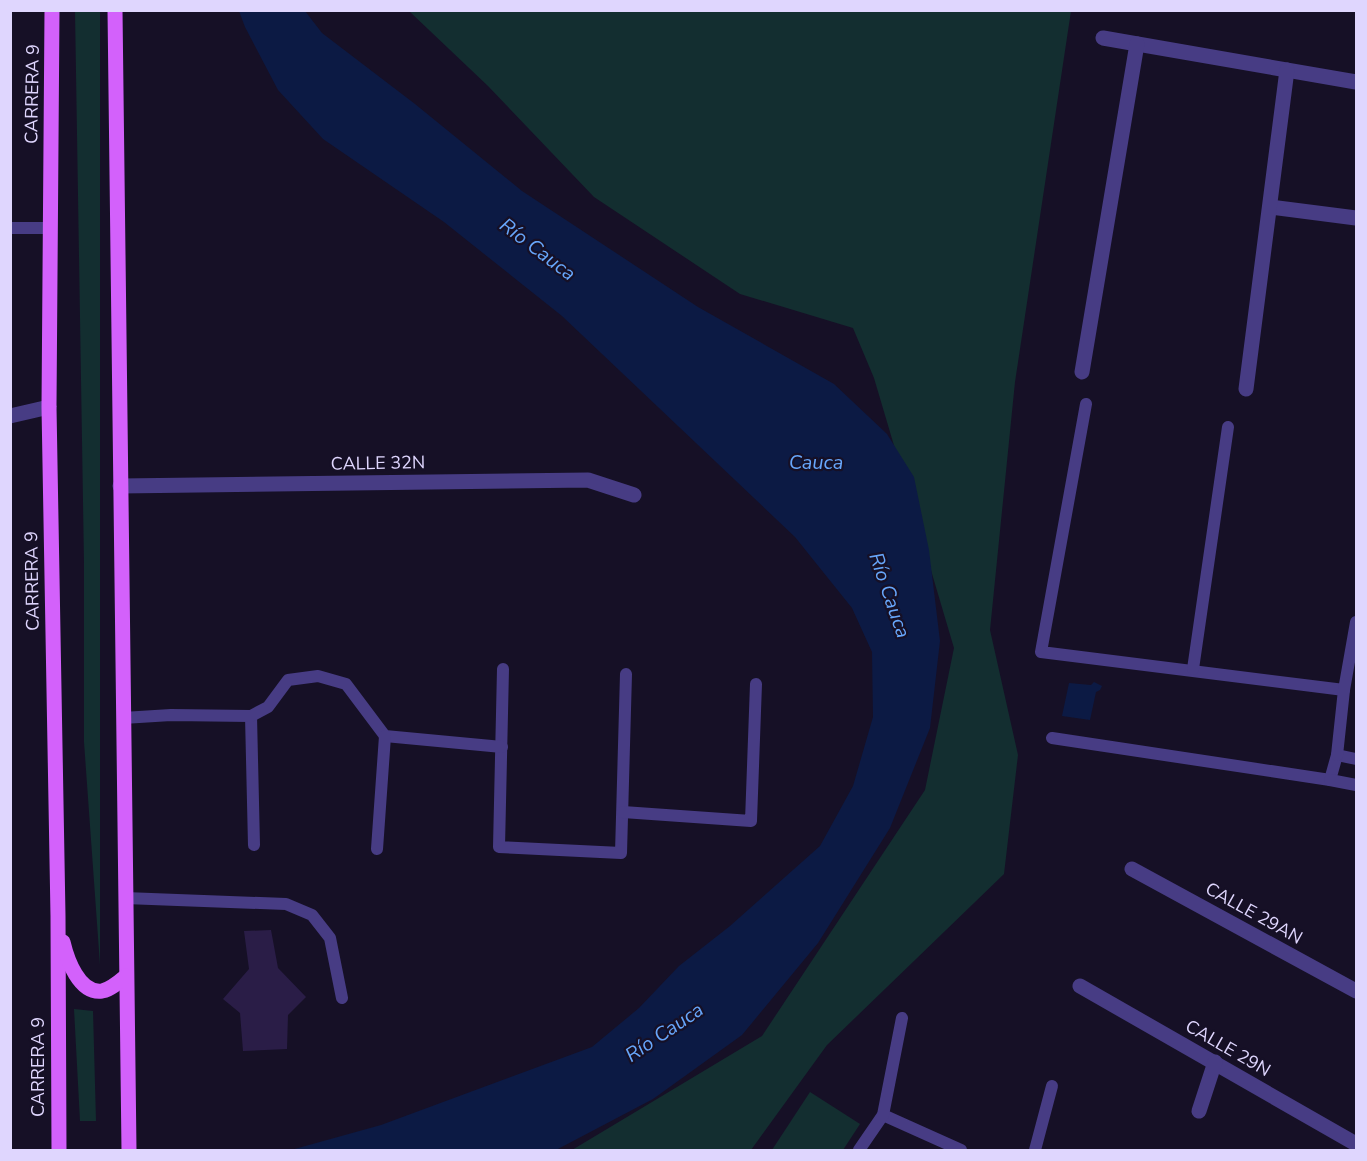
<svg xmlns="http://www.w3.org/2000/svg" width="1367" height="1161" font-family="'Nunito Sans',sans-serif">
<style>
.green{fill:#132e30}
.water{fill:#0c1a44}
.building{fill:#2a1d47}
.lines{fill:none;stroke-linecap:round;stroke-linejoin:round}
.service{stroke:#473c84;stroke-width:12}
.minor{stroke:#473c84;stroke-width:15}
.primary{stroke:#d361fb;stroke-width:15}
.labels{text-anchor:middle;stroke-width:4.5;stroke-linejoin:round;paint-order:stroke}
.street-label{font-size:18px;fill:#dfd6fe;stroke:#161026}
.water-label{font-size:20px;font-style:italic;fill:#67a6fb;stroke:#161026}
</style>
<rect width="100%" height="100%" fill="#161026"/>
<!-- green -->
<g class="green">
<polygon points="75,11 100,11 100,965 84,742 84,563"/>
<polygon points="409,11 1071,11 1015,382 990,630 1018,755 1004,874 827,1045 751,1150 572,1150 762,1036 925,790 954,648 874,378 853,328 740,294 594,197 488,86"/>
<polygon points="74,1009 93,1011 96,1121 80,1121"/>
<polygon points="810,1092 860,1124 843,1150 772,1150"/>
</g>
<!-- water -->
<g class="water">
<polygon points="239,11 305,11 322,33 415,104 522,191 698,307 834,384 887,434 914,477 929,550 940,641 930,728 890,828 818,943 742,1035 653,1099 556,1150 291,1150 381,1125 592,1047 639,1008 679,966 730,926 820,846 853,786 873,717 872,652 852,608 795,537 562,316 444,222 323,139 278,90 245,27"/>
<polygon points="1094,682 1102,686 1100,690 1096,692 1090,720 1062,716 1069,683 1091,685"/>
</g>
<!-- building -->
<polygon class="building" points="271,930 278,968 306,997 288,1015 287,1049 243,1051 240,1013 223,999 249,969 244,931"/>
<g class="lines">
<!-- service -->
<g class="service">
<polyline points="10,228 50,228"/>
<polyline points="1086,404 1041,652 1344,690"/>
<polyline points="503,669 499,847 621,853 626,674"/>
<polyline points="1193,669 1228,427"/>
<polyline points="251,716 254,845"/>
<polyline points="123,718 171,715 251,716 268,707 288,680 318,676 346,684 385,736 502,747"/>
<polyline points="1052,738 1330,780 1337,755 1356,759"/>
<polyline points="1337,755 1344,690 1356,622"/>
<polyline points="1330,780 1356,785"/>
<polyline points="623,812 751,821 756,684"/>
<polyline points="377,849 385,736"/>
<polyline points="125,898 286,904 312,915 330,938 342,998"/>
<polyline points="883,1115 961,1150"/>
<polyline points="859,1150 883,1115 902,1018"/>
<polyline points="1035,1150 1052,1086"/>
</g>
<!-- minor -->
<g class="minor">
<polyline points="1103,38 1356,82"/>
<polyline points="1270,207 1356,218"/>
<polyline points="1082,372 1137,44"/>
<polyline points="1246,389 1287,70"/>
<polyline points="10,416 49,407"/>
<polyline points="120,486 588,480 634,495"/>
<polyline points="1132,869 1356,991"/>
<polyline points="1080,986 1356,1144"/>
<polyline points="1199,1111 1215,1062"/>
</g>
<!-- primary -->
<g class="primary">
<polyline points="52,10 49,407 58,916 59,1150"/>
<polyline points="115,10 129,1150"/>
<path d="M63 942C67 959 79 994 102 991 111 989 119 982 126 976"/>
</g>
</g>
<g class="labels">
<!-- street labels -->
<g class="street-label">
<text transform="translate(32 94) rotate(-89)" y="6">CARRERA 9</text>
<text transform="translate(378 463) rotate(-1)" y="6">CALLE 32N</text>
<text transform="translate(32 581) rotate(-91)" y="6">CARRERA 9</text>
<text transform="translate(1254 913) rotate(29)" y="6">CALLE 29AN</text>
<text transform="translate(1228 1048) rotate(30)" y="6">CALLE 29N</text>
<text transform="translate(38 1067) rotate(-90)" y="6">CARRERA 9</text>
</g>
<!-- water labels -->
<g class="water-label">
<text transform="translate(538 249) rotate(37)" y="7">Río Cauca</text>
<text x="816" y="469">Cauca</text>
<text transform="translate(890 595) rotate(71)" y="7">Río Cauca</text>
<text transform="translate(664 1032) rotate(-34)" y="7">Río Cauca</text>
</g>
</g>
<!-- border -->
<rect width="1367" height="1161" fill="none" stroke="#dfd6fe" stroke-width="24"/>
</svg>
